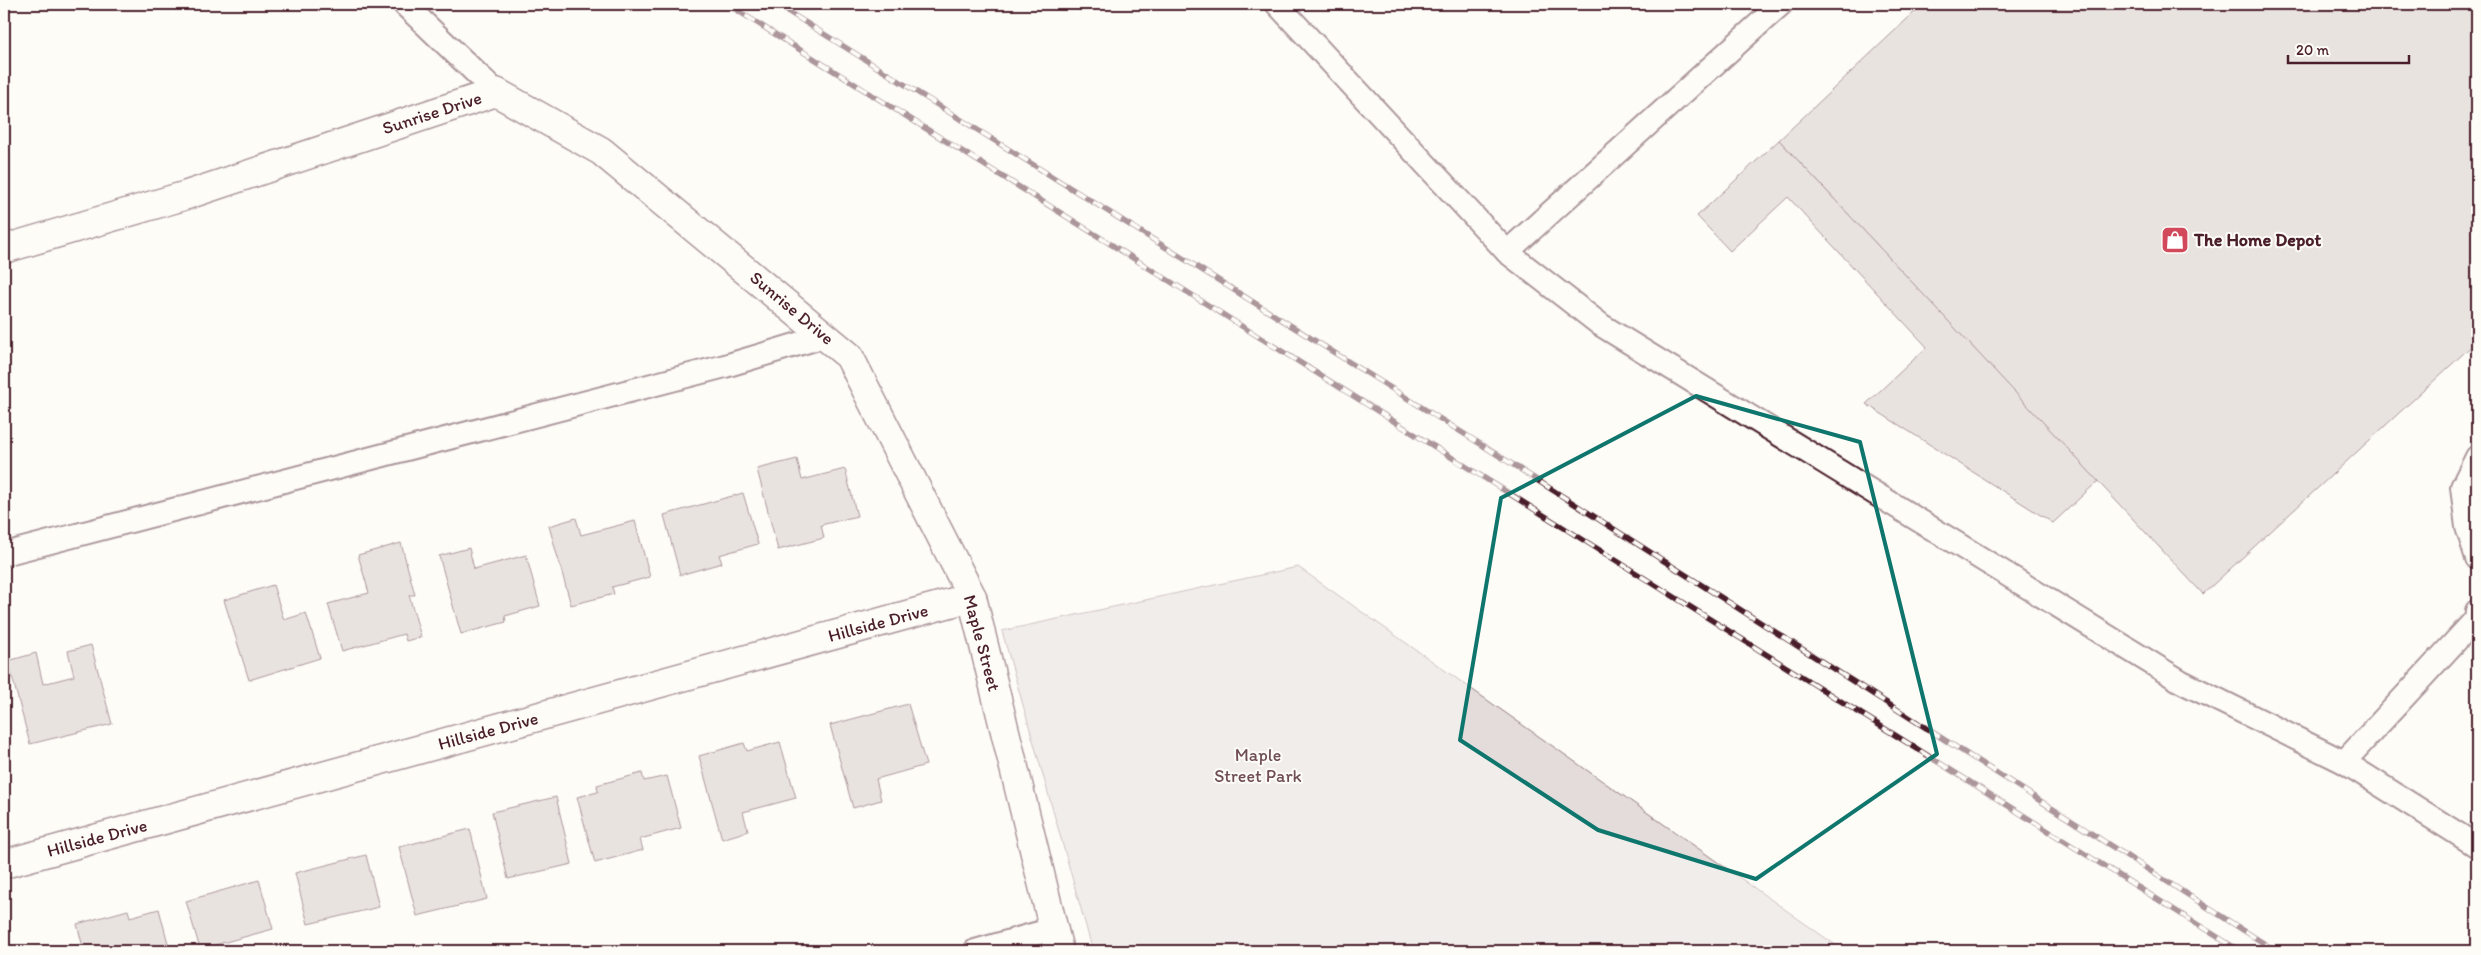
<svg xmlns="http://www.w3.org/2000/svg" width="2481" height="955" font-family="Itim,sans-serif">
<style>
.green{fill:#e3dcda;stroke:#967e82}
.building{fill:#d0c5c4;stroke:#4a1f2b}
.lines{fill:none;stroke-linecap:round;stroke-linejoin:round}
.service-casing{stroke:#4a1f2b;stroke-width:26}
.minor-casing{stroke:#4a1f2b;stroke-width:31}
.service{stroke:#fdfcf7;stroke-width:22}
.minor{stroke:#fdfcf7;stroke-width:28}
.rail-casing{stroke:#4a1f2b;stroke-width:5.5}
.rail{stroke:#fdfcf7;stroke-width:4;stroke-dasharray:11;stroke-linecap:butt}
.marked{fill:none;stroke:#0f766e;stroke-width:4;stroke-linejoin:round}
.labels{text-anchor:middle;stroke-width:4;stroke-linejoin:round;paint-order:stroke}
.street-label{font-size:18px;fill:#4a1f2b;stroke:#fdfcf7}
.poi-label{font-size:18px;font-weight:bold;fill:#4a1f2b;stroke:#fdfcf7;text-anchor:start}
.park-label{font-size:18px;fill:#704e57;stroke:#fdfcf7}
</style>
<rect width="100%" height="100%" fill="#fdfcf7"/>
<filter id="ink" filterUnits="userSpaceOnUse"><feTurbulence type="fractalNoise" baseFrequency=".02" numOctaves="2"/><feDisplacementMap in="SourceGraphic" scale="10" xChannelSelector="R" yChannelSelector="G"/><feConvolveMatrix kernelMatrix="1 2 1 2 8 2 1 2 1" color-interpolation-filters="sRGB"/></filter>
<g filter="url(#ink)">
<!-- green -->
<polygon class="green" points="1298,567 1844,951 1093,951 1002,631"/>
<!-- building -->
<g class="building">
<polygon points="1923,4 2477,4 2477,341 2203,594 1779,140"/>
<polygon points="1779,140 2098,481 2053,523 1866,404 1927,347 1788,197 1730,251 1697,216"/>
<polygon points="797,459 802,480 845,469 857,516 821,525 824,538 778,550 757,469"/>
<polygon points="743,493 758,544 719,555 722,563 680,575 664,515"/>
<polygon points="576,518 581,535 635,521 650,577 612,587 614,594 571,605 549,526"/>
<polygon points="401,543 415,595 409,595 421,637 406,641 404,634 342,651 328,604 369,593 358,555"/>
<polygon points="469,548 474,569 526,555 540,606 505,616 506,622 461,634 439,556"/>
<polygon points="273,585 284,620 306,613 320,658 249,680 224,600"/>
<polygon points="91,645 112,724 30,744 8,661 36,653 43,684 74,676 68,651"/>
<polygon points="908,704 926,765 876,779 881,800 853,808 830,725"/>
<polygon points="780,742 796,798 743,812 748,831 722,839 699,756 744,743 747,751"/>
<polygon points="642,773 644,781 667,776 681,828 640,839 643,850 595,863 577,797 598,792 597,785"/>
<polygon points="556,797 572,864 508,879 492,812"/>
<polygon points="470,829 487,899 417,916 399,847"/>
<polygon points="366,855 379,907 308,924 295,873"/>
<polygon points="259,880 273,929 200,949 186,901"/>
<polygon points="159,909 170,951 84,951 77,924 128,910 130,917"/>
</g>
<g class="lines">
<defs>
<g id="service">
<polyline points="404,4 496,92"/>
<polyline points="1277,4 1507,252 1601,325 2182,682 2344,762 2477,846"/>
<polyline points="1507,252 1781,4"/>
<polyline points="2477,457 2462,487 2467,527 2477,558"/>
<polyline points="4,554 725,366 825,336"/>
<polyline points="2344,762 2476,619 2477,611"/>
<polyline points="975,951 1053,929"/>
</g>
<g id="minor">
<polyline points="4,249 187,195 496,92 601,151 849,356 972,597 1059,951"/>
<polyline points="4,864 972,597"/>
</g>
</defs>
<!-- service casing -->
<use href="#service" class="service-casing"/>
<!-- minor casing -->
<use href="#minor" class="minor-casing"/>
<!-- service -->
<use href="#service" class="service"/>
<!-- minor -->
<use href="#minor" class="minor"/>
<defs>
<g id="rail">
<polyline points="727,4 2240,951"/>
<polyline points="776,4 1482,445 2276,951"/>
</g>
</defs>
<!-- rail casing -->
<use href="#rail" class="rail-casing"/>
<!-- rail -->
<use href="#rail" class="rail"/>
</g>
</g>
<!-- marked area -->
<path d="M0 0H2481V955H0ZM1696 396 1860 442 1937 754 1756 879 1598 830 1460 740 1501 498Z" fill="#fdfcf7" fill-opacity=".55" fill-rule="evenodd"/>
<path class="marked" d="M1696 396 1860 442 1937 754 1756 879 1598 830 1460 740 1501 498Z"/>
<!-- icons -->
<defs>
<symbol id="shop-square" viewBox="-11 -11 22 22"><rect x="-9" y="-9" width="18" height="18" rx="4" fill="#d1495b" stroke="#fdfcf7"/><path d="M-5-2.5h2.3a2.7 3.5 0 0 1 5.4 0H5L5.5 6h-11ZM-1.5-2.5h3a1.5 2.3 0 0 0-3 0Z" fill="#fff"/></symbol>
</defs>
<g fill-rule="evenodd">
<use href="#shop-square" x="2159" y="224" width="32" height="32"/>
</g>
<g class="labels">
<!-- street labels -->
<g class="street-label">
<text transform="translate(432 113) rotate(-18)" y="6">Sunrise Drive</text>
<text transform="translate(792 308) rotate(40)" y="6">Sunrise Drive</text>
<text transform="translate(878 623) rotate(-15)" y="6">Hillside Drive</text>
<text transform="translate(982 643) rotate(75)" y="6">Maple Street</text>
<text transform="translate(488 731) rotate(-15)" y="6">Hillside Drive</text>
<text transform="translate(97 838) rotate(-15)" y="6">Hillside Drive</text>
</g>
<!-- poi labels -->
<g class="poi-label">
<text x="2194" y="246">The Home Depot</text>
</g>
<!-- park labels -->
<g class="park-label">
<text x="1258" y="761">Maple<tspan x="1258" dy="21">Street Park</tspan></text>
</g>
</g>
<!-- margin -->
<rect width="2481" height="955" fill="none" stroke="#fdfcf7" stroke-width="20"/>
<rect x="10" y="10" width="2461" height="935" fill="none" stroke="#4a1f2b" stroke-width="2" filter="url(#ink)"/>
<!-- scale -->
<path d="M2288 55v8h121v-8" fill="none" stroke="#4a1f2b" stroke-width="2.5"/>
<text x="2296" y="55" font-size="15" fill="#4a1f2b" stroke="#fdfcf7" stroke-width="4" paint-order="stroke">20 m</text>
</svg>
